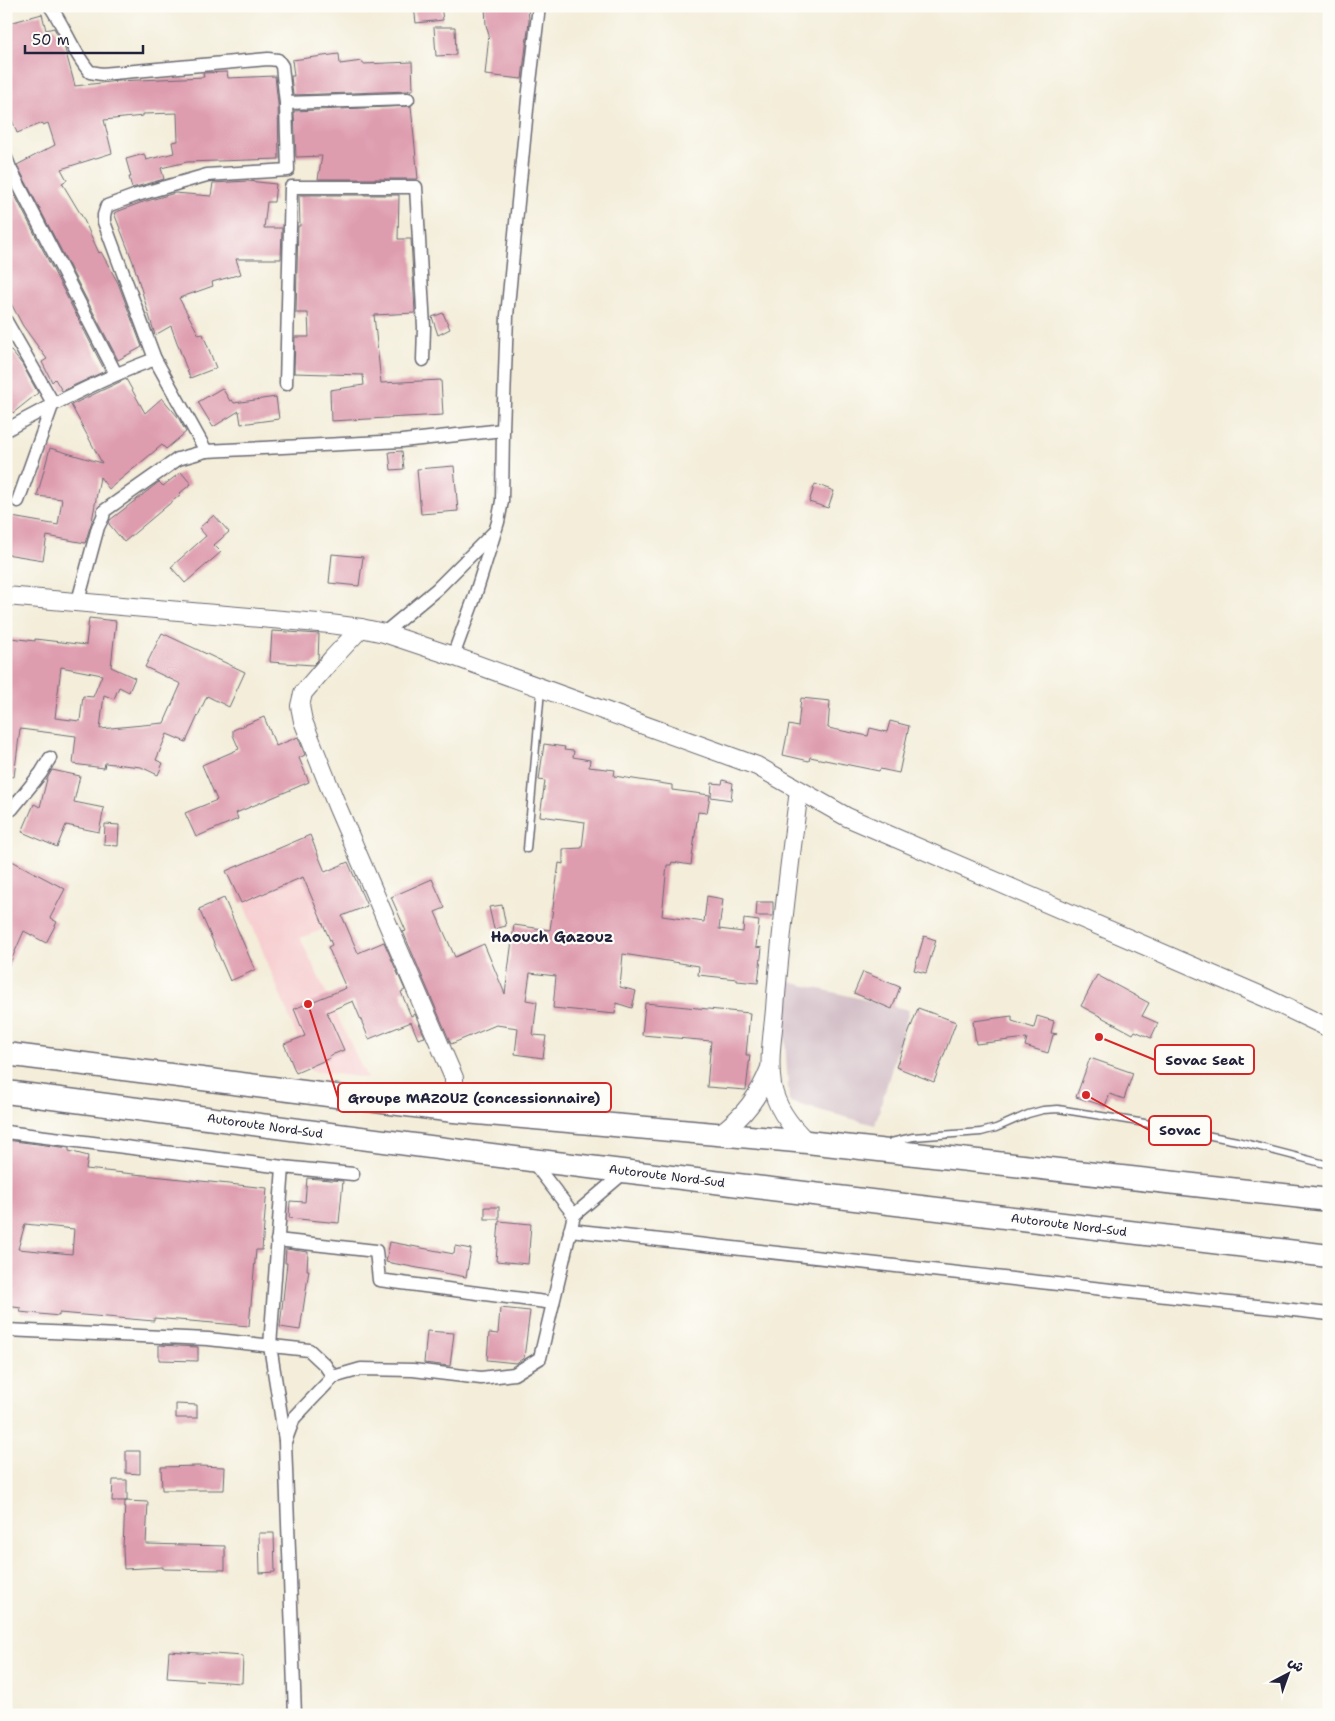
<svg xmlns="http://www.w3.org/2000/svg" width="1335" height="1721" font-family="'Shantell Sans','Playpen Sans Arabic',sans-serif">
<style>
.built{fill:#f7cfd1}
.industrial{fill:#d2bdc6}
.building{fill:#de9caf;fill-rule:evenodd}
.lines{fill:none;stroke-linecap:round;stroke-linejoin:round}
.lane-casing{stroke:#6b6972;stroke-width:9}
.street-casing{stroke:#6b6972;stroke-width:15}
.secondary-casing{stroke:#6b6972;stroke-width:20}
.highway-casing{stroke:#6b6972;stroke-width:25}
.lane{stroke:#fff;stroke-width:6}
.street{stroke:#fff;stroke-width:12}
.secondary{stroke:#fff;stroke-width:18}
.highway{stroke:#fff;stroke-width:22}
.labels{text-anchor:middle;stroke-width:4.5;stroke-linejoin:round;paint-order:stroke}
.street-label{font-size:12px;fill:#22223b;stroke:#fdfcf7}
.quarter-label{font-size:15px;font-weight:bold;fill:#22223b;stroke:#fdfcf7}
.leader{fill:none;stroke:#d62828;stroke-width:2}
.callout-dot{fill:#d62828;stroke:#fdfcf7;stroke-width:2}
.callout{fill:#fdfcf7;stroke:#d62828;stroke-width:2}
.callout-label{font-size:14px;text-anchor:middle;font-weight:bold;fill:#22223b}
</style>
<rect width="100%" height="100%" fill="#fdfcf7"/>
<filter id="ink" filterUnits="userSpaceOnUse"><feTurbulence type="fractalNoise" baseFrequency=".02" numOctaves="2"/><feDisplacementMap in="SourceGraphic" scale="10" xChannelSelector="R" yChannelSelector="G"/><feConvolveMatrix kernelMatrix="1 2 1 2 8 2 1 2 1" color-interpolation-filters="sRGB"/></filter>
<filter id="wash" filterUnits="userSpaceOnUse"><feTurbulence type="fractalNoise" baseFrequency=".0096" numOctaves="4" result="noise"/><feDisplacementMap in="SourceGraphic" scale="20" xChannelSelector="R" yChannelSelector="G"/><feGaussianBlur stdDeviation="1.12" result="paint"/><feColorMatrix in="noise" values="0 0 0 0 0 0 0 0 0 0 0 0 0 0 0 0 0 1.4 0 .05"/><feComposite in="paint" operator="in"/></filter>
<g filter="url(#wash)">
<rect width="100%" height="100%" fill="#f3edd9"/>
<!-- built -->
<polygon class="built" points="317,870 338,924 300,938 367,1078 311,1071 242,900"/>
<!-- industrial -->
<polygon class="industrial" points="781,980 909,1010 875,1125 789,1102"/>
<g id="blocks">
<!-- building -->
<g class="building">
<polygon points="414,6 441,6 443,20 416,23"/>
<polygon points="485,6 528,6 529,21 522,79 485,75 489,35 486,25"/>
<polygon points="42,14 46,30 54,28 65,49 75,86 118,81 204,77 203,73 227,72 228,78 275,76 278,104 279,159 187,162 161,168 164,179 132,188 129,177 131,177 126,159 144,154 146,160 174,153 172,142 178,141 177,113 143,114 143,116 104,120 112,153 61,169 67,180 62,183 83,218 99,253 101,252 118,283 142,347 118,360 17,165 55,145 48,123 43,125 43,123 17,133 6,104 6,24"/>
<polygon points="434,27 455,27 456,55 436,56"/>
<polygon points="339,54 340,64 362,61 363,64 412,62 413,90 408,90 409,91 293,95 291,76 294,76 292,60"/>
<polygon points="411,106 418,179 318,179 322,156 296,157 294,111"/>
<polygon points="6,178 105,371 62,391 55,379 52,382 42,362 47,359 23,326 6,294"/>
<polygon points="248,181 276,184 274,202 267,202 264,228 282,228 281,259 236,259 241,274 212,282 213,286 179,298 199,335 203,334 216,368 190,378 171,326 155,335 133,262 114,213 140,203 175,193 211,196 213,183"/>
<polygon points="299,195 399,195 398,239 411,239 415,313 374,315 381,383 441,380 443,415 331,421 330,390 364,385 363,375 294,373 295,337 309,337 308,313 296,313 298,226 300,226"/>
<polygon points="443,313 450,329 438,335 432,317"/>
<polygon points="6,345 22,364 38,393 13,413 6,404"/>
<polygon points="126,379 145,413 162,398 178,417 186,432 166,449 162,445 109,489 100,477 92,521 85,543 47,536 43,560 6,554 6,516 58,525 62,499 37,496 50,448 102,463 71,405"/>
<polygon points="222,388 230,401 232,400 234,403 276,397 279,419 241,424 239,411 213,427 198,402"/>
<polygon points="402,451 404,469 391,470 389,452"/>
<polygon points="454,466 458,511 421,514 417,469"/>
<polygon points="181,472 191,484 180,493 181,494 124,542 109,524 110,520 159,482 163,486"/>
<polygon points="815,484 834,491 828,508 809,502"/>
<polygon points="214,515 229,532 214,545 221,552 185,583 171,567 206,536 199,528"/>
<polygon points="332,554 363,557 359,586 329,583"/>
<path d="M89 618 116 621 111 667 135 678 129 692 119 687 114 699 104 695 100 729 164 723 181 684 145 667 162 633 245 672 229 707 207 696 186 742 167 734 156 760 163 763 158 775 141 767 105 763 104 768 73 764 76 736 20 729 14 777 6 776V670L11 638 35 641V639L86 645ZM61 667 102 675 93 697 83 696 80 721 55 718Z"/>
<polygon points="272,631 319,634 318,660 313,665 270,662"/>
<polygon points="801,698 830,701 828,728 868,736 870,728 887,732 890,721 909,726 899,773 880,769 879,771 810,757 809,761 783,755 789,725 798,727"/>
<polygon points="264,717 276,746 298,737 305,755 299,758 309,782 236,813 238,819 196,837 185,813 217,800 202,765 239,749 233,735 233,730"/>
<polygon points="544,744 565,747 564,750 574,751 573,757 590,760 589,767 615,770 614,776 672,785 672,790 710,795 707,813 698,812 691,865 672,862 671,865 667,865 662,916 704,922 707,896 723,899 719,929 743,932 744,919 759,921 756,947 762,948 758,983 737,981 737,979 698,975 699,966 623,954 620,987 636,991 632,1008 616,1003 615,1014 553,1008 556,976 530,973 526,1000 537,1002 533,1035 546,1036 543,1058 515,1054 518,1028 496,1025 451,1044 404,934 403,932 406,931 391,897 432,879 445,908 435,912 455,957 484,944 505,994 514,925 550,930 559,863 563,864 563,849 582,848 585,822 540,816 545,781 539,780"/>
<polygon points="52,770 80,776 74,802 104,808 99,832 66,825 57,847 22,832 34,804 40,807 47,779"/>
<polygon points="723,780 733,783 731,800 711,797 712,783 722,784"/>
<polygon points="105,824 119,825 118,846 104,845"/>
<polygon points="310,835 325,872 348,862 367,906 342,916 358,953 384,942 405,990 401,992 411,1016 415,1014 425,1037 418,1039 411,1022 369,1039 353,1001 327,1012 344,1050 329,1056 330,1058 296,1073 284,1044 305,1036 294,1009 346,988 328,947 332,945 303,877 241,903 226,871"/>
<polygon points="12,861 65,889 50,918 57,922 46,943 24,931 6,972 6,872"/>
<polygon points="224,898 255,970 230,981 199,909"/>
<polygon points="757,902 773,902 773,916 756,916"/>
<polygon points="502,905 506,926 494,929 489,907"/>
<polygon points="924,936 936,940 926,973 914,970"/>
<polygon points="863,972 900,987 892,1009 854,993"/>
<polygon points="1097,975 1149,1003 1142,1016 1158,1023 1151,1038 1135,1031 1133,1034 1081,1006"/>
<polygon points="645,1003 750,1013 746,1055 750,1055 746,1090 707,1087 711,1041 642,1035"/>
<polygon points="918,1008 956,1022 934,1082 896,1067"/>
<polygon points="1012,1016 1012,1021 1034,1028 1037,1016 1054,1021 1051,1033 1057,1034 1053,1035 1048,1053 1025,1046 1027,1038 976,1044 973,1021"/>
<polygon points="1090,1058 1133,1073 1124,1099 1110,1094 1105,1106 1076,1097"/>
<path d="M6 1140 69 1148V1151L88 1156 86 1169 267 1188 262 1250H256L249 1326 154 1318V1321L59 1313V1316L20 1312 21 1308 6 1306ZM25 1224 74 1229 72 1254 18 1249Z"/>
<polygon points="307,1178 343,1181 339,1223 289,1218 290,1201 305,1202"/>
<rect x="485" y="1207" width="14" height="12"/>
<polygon points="499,1221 531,1224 528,1264 496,1261"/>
<polygon points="390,1242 454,1254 455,1246 471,1249 466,1277 386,1262"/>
<polygon points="286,1249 308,1252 307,1270 309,1270 300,1330 280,1327 287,1263 285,1263"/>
<polygon points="500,1308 530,1311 524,1358 516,1363 487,1360 489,1333 498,1334"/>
<polygon points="427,1331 454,1333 450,1366 424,1363"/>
<polygon points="159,1345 198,1347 198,1361 159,1360"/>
<polygon points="176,1404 197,1405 197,1418 176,1418"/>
<polygon points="126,1451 140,1451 140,1474 126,1473"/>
<polygon points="198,1466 225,1467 224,1490 162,1490 161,1467"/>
<polygon points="113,1480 127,1480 127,1501 112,1501"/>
<polygon points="125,1501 148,1502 146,1544 225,1546 225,1570 163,1569 163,1567 124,1569 123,1549"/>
<polygon points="259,1533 274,1533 275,1572 260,1573"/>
<polygon points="169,1651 243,1656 242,1683 167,1678"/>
</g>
</g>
</g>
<g filter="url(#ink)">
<use href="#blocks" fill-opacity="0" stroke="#6b6972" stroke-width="1"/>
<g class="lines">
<defs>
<g id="lane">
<polyline points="527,849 541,690"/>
<polyline points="891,1142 913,1137 981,1132 996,1128 1028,1114 1043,1110 1058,1109 1139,1122 1237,1141 1329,1165"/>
</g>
<g id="street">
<polyline points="286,103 408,99"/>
<polyline points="6,158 10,168 116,374"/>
<polyline points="6,321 53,403 18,501"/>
<polyline points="155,359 206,451"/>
<polyline points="286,384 291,187 416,187 424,327 423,360"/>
<path d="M6 430C54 403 103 378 155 359L104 222V215L107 206 137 195 207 175 288 170 286 103 282 66 278 60 268 59 102 74 90 72C73 53 65 27 50 6"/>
<polyline points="78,601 98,527 103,517 104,511 178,459 206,451 402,441 503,430"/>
<polyline points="384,633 437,589 493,533"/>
<polyline points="453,656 474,599 498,522 502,501 503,430 507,316 528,99 539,6"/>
<polyline points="6,810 12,809 41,773 50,758"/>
<polyline points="6,1132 283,1167 353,1174"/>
<polyline points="533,1162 574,1215"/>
<polyline points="283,1167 270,1346 285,1440"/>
<polyline points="570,1230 1329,1314"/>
<polyline points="277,1240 376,1251 379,1280 553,1303"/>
<polyline points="6,1330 208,1339 309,1350 325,1365 333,1377"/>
<polyline points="295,1715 285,1442 294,1418 333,1377 361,1369 413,1370 481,1378 514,1374 540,1358 574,1215 626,1171"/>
</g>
<g id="secondary">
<polyline points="6,596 330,624 361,628 384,633 453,656 757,766 847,817 1264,997 1329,1028"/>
<polyline points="361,628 332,659 303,693 300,706 303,721 337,806 454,1078 454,1111"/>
<path d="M799 790C790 863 780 936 775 1009 773 1033 768 1060 772 1085 776 1108 790 1126 807 1142"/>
<path d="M719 1134C744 1117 759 1096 770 1068"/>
</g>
<g id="highway">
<polyline points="6,1054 454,1111 807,1142 1329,1200"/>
<polyline points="6,1092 531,1160 1329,1256"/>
</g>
</defs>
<!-- lane casing -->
<use href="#lane" class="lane-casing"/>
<!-- street casing -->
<use href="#street" class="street-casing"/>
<!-- secondary casing -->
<use href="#secondary" class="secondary-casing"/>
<!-- highway casing -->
<use href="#highway" class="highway-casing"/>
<!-- lane -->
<use href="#lane" class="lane"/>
<!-- street -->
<use href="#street" class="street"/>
<!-- secondary -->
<use href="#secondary" class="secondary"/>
<!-- highway -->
<use href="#highway" class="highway"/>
</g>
</g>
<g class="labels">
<!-- street labels -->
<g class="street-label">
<text transform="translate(265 1126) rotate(8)" y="4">Autoroute Nord-Sud</text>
<text transform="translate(667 1176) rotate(7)" y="4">Autoroute Nord-Sud</text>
<text transform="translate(1069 1225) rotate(7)" y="4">Autoroute Nord-Sud</text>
</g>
<!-- quarter labels -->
<g class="quarter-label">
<text x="552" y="942">Haouch Gazouz</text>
</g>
</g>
<!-- callouts -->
<path class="leader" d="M1099 1037L1155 1060M308 1004L338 1098M1086 1095L1149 1130"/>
<g class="callout-dot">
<circle cx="1099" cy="1037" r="5"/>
<circle cx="308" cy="1004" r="5"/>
<circle cx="1086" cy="1095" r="5"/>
</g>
<g class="callout">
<rect x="1155" y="1045" width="99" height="29" rx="5"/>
<rect x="338" y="1083" width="273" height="29" rx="5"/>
<rect x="1149" y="1116" width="62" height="29" rx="5"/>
</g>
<g class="callout-label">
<text x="1205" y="1065">Sovac Seat</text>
<text x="474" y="1103">Groupe MAZOUZ (concessionnaire)</text>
<text x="1180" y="1135">Sovac</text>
</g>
<!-- margin -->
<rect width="1335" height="1721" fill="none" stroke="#fdfcf7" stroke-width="25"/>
<!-- north arrow -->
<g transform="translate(1288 1674) rotate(41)" stroke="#fdfcf7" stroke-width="4" paint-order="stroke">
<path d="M0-4L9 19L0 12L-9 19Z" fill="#22223b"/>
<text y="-8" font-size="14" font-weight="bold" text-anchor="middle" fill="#22223b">ش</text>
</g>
<!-- scale -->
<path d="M25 45v8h118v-8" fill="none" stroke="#22223b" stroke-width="2.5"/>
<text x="32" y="45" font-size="15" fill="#22223b" stroke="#fdfcf7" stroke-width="4" paint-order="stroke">50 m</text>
</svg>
